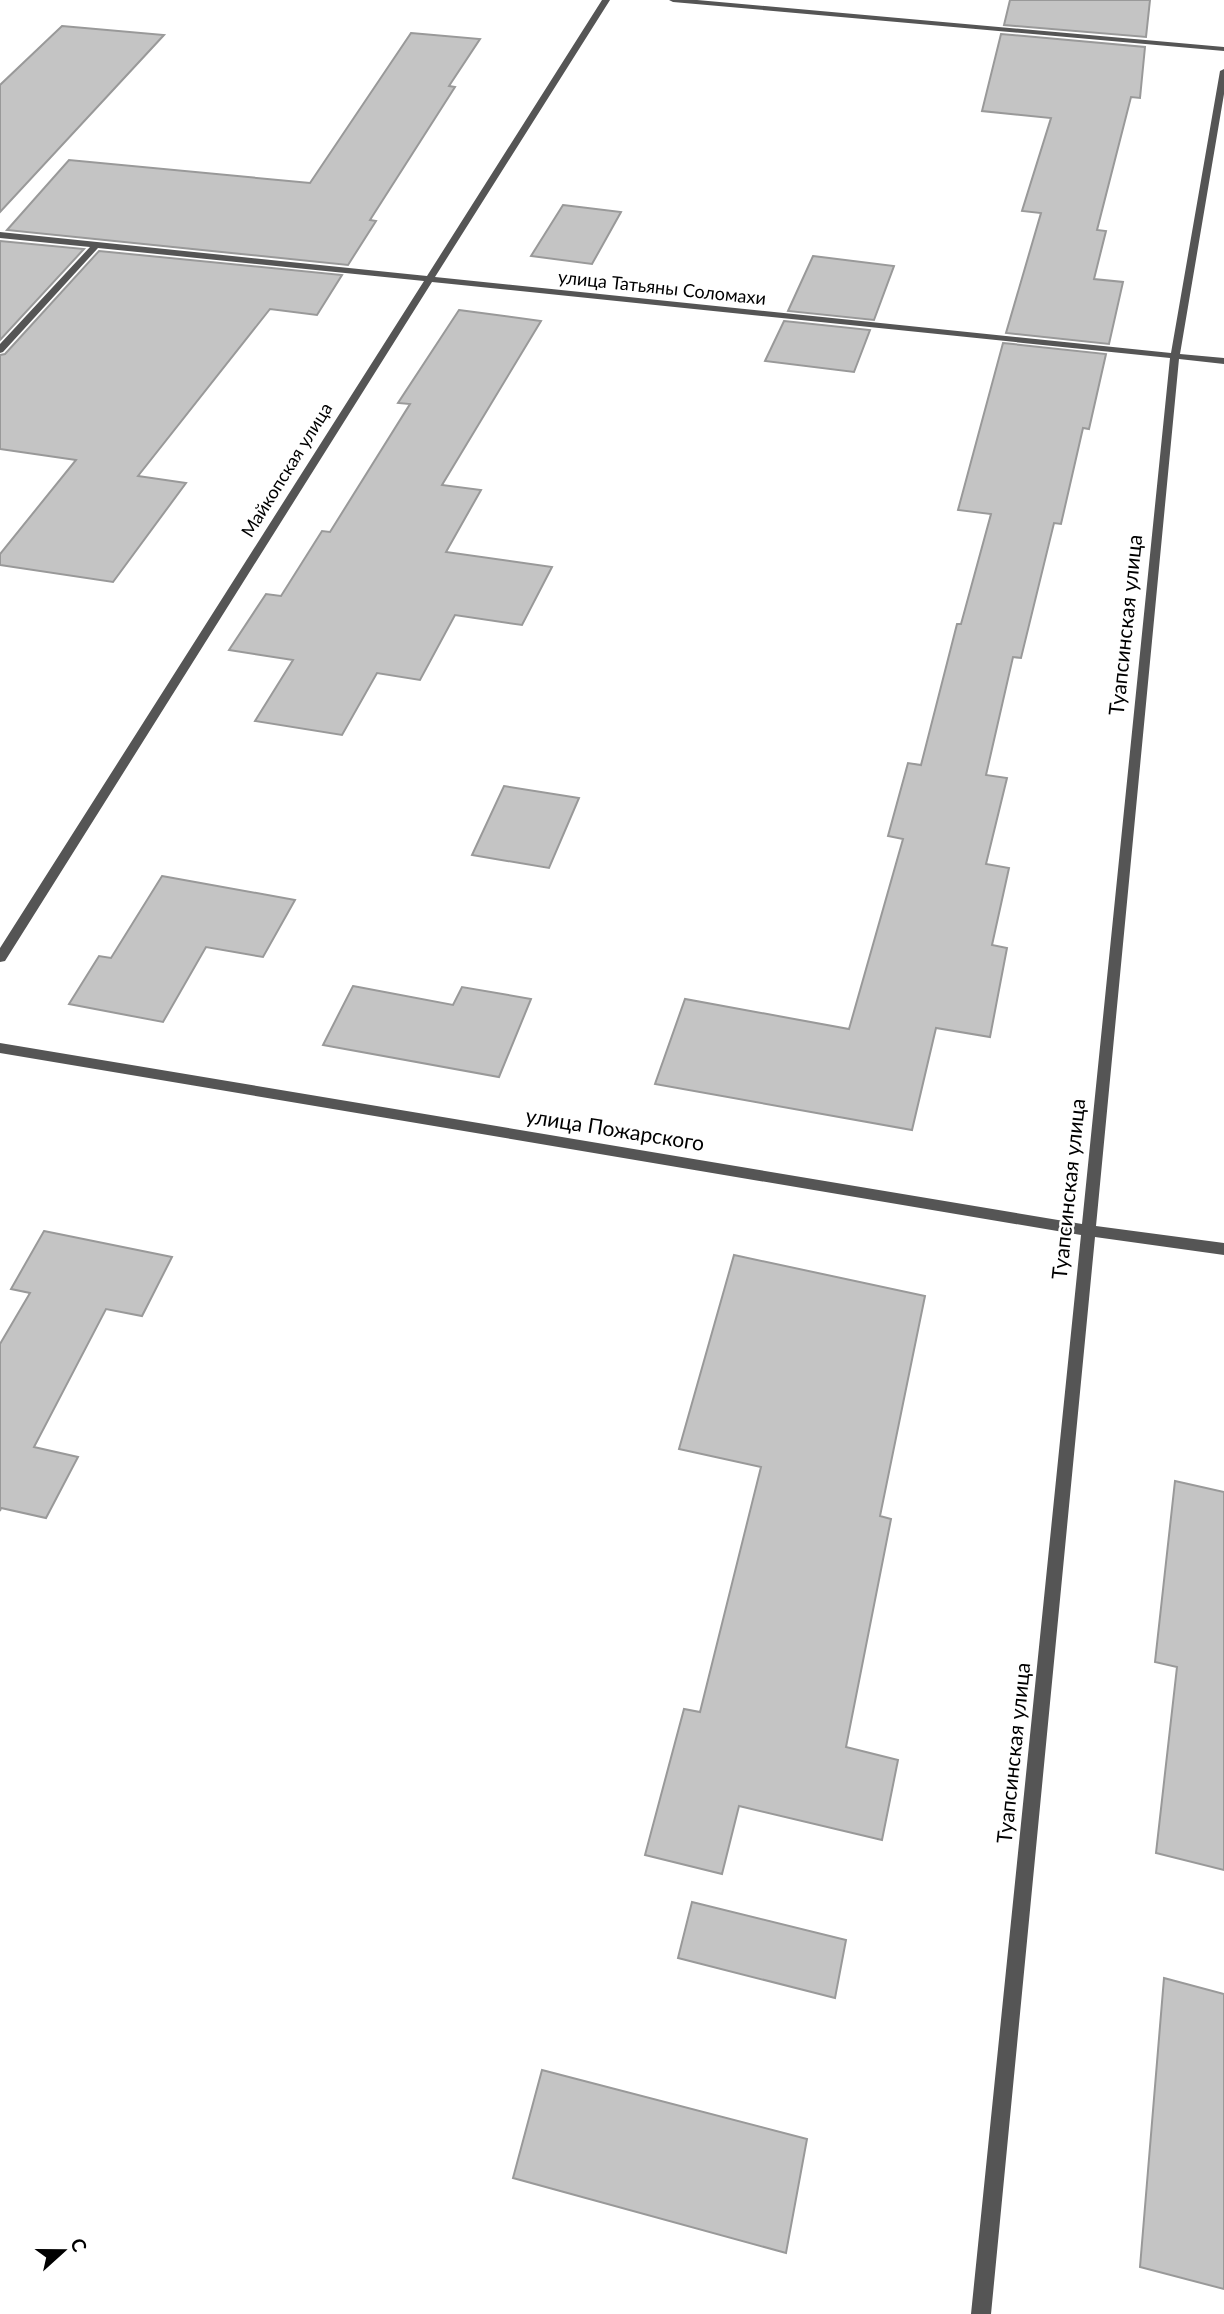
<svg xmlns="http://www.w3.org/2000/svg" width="1224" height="2314" font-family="Lato,sans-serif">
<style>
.building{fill:#c4c4c4;stroke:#999;stroke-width:2}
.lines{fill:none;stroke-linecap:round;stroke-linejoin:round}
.minor{fill:#555;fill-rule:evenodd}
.labels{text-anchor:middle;stroke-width:5;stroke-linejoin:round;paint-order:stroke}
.far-street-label{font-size:18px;fill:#000;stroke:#fff}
.street-label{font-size:21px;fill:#000;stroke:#fff}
</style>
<rect width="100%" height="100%" fill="#fff"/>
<!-- building -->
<g class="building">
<polygon points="1010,0 1150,0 1146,37 1004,25"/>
<polygon points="62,26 164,35 0,212 0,85"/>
<polygon points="411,33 480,39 449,86 455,87 370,220 376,221 348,265 7,230 69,160 310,183"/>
<polygon points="1001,34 1145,47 1140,98 1131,97 1097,230 1106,231 1094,279 1123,282 1109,344 1006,333 1041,213 1022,211 1051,118 982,111"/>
<polygon points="563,205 621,212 592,264 531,256"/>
<polygon points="0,241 84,249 0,340"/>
<polygon points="99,251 342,275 317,315 270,309 138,476 186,483 113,582 0,565 0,554 76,460 0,449 0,355 5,354"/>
<polygon points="813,256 894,266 874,320 788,311"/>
<polygon points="459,310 541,321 442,485 481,490 446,552 552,567 522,625 455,615 420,680 377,673 342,735 255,721 293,660 229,650 266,594 281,596 322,531 330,532 410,404 398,403"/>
<polygon points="784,321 870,330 854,372 765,361"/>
<polygon points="1003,343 1106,354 1089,429 1083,428 1061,524 1054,523 1021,658 1013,657 986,775 1007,778 986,864 1009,868 992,945 1007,948 990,1037 936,1028 912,1130 655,1084 685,999 849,1029 903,839 888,836 908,763 921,765 957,624 961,624 991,514 958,510"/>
<polygon points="504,786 579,798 549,868 472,855"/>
<polygon points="162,876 295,900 263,957 206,947 163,1022 69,1004 99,956 111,958"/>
<polygon points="353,986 453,1005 462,987 531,999 499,1077 323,1045"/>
<polygon points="44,1231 172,1257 142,1316 106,1309 34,1447 78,1457 46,1518 1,1508 0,1511 0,1344 30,1293 11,1289"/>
<polygon points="734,1255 925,1296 880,1516 891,1519 846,1747 898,1760 882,1840 739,1806 722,1874 645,1855 684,1709 700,1712 761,1467 679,1449"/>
<polygon points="1175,1481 1224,1492 1224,1870 1156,1853 1177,1667 1155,1662"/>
<polygon points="692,1902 846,1940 835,1998 678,1958"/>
<polygon points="1164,1978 1224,1994 1224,2289 1140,2267"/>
<polygon points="542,2070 807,2139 786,2253 513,2178"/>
</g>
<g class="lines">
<!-- minor -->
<g class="minor">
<polygon points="602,0 610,0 435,277 1171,353 1220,71 1224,69 1224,94 1180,354 1224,358 1224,364 1179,359 1096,1226 1224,1243 1224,1255 1095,1237 991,2314 971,2314 1081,1235 0,1053 0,1043 1082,1224 1170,358 432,282 5,961 0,962 0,948 424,281 98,248 3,352 0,353 0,344 90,247 0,238 0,232 427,276"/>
<polygon points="669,0 697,0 1224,47 1224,51 673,2"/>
</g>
</g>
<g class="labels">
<!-- far-street labels -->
<g class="far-street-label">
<text transform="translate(662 288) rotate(6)" y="6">улица Татьяны Соломахи</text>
<text transform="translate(287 470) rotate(-58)" y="6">Майкопская улица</text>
</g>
<!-- street labels -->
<g class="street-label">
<text transform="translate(1126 625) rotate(-84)" y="7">Туапсинская улица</text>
<text transform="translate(615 1130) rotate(9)" y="7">улица Пожарского</text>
<text transform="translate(1069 1189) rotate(-84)" y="7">Туапсинская улица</text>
<text transform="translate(1014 1753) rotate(-84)" y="7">Туапсинская улица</text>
</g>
</g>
<!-- north arrow -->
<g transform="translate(63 2251) rotate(69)" stroke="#ffffff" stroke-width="5" paint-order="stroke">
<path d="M0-5L12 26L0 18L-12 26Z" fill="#000000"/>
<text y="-10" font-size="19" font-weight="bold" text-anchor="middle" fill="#000000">С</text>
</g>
</svg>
